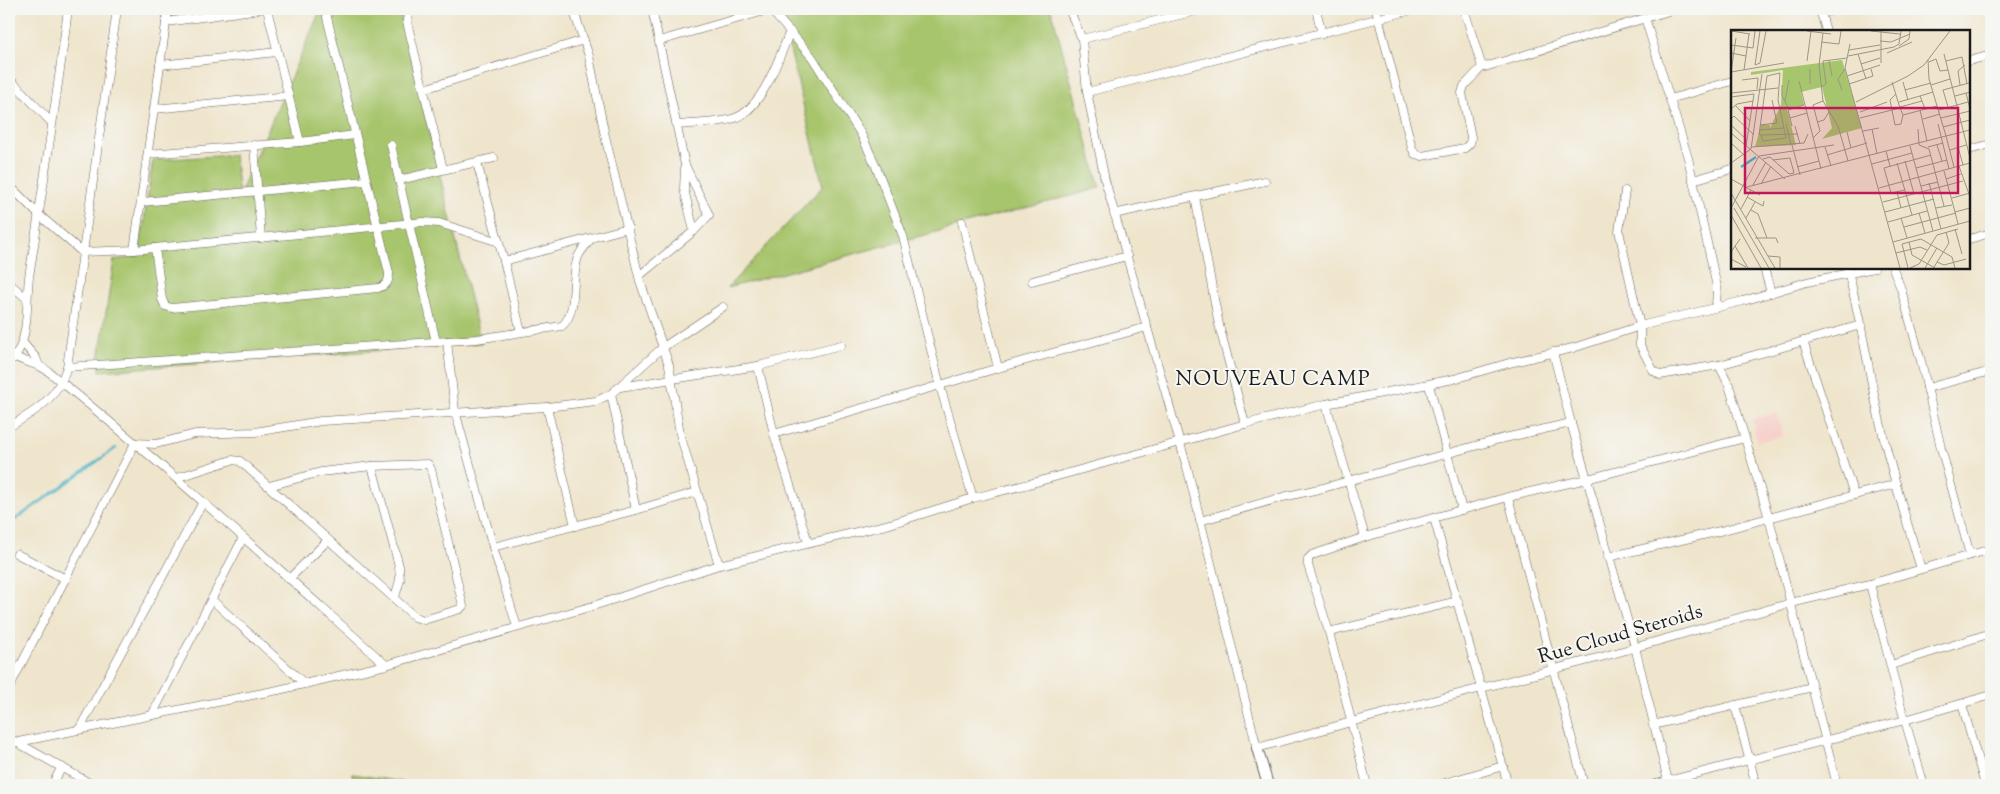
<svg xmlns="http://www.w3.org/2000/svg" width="2000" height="794" font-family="'Sorts Mill Goudy',serif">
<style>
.built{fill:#f7d0ca}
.green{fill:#a7c56c;stroke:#627044}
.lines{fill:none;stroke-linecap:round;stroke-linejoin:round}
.stream{stroke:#4bb5c9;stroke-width:2.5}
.minor-casing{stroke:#66625a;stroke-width:9}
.tertiary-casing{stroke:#66625a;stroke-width:12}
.minor{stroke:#fff;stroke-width:8}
.tertiary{stroke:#fff;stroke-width:10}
.labels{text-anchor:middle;stroke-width:4;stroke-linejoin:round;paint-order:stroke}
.street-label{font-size:20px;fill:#1c1c1c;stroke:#f6f6f2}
.neighbourhood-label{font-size:21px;letter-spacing:1px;fill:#1c1c1c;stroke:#f6f6f2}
.inset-river{fill:none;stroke:#4bb5c9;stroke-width:2.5}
.inset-road{fill:none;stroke:#9b9586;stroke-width:1}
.view{fill:#c2185b;fill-opacity:0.15;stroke:#c2185b;stroke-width:2.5}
.inset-edge{fill:none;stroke:#1c1c1c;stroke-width:2.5}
</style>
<rect width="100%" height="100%" fill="#f6f6f2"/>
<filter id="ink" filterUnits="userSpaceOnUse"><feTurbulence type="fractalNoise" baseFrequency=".02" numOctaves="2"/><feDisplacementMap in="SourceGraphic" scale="10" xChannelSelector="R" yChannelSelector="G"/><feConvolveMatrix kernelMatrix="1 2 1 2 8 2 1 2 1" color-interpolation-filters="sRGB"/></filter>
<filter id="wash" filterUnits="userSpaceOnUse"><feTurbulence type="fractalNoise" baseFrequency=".0096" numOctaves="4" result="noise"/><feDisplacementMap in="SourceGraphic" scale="20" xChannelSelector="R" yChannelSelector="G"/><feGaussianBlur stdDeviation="1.12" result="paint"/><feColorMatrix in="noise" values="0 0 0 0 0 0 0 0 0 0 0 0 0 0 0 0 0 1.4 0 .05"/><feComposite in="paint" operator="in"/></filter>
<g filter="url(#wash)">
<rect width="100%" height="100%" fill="#efe5cc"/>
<!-- built -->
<polygon class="built" points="1776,413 1783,436 1757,442 1752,419"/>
<!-- green -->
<g class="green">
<polygon points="321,9 399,9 481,343 100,371 99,359 114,260 139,256 153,160 234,155 239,195"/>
<polygon points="780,9 1051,9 1100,188 727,288 823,186"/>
<polygon points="353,774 421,785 351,785"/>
</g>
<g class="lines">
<!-- stream -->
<polyline class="stream" points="9,524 116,448"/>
</g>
</g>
<g filter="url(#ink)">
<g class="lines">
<defs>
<g id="minor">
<polyline points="267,9 300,142"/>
<polyline points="411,9 408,12 407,22 443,169"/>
<polyline points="573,9 589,56 605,136 640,281 669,365 680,434 719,565"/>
<polyline points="770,9 812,57 861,134 875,164 903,236 940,386 973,498"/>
<polyline points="1069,9 1082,39 1087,92 1105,180 1188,471 1257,748 1351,722 1605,656 1791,603 1870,584 1991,549"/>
<polyline points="1316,9 1322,34"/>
<polyline points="1376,9 1412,148 1415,154 1422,156 1465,148 1470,143 1471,137 1462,93 1464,86 1483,66"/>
<polyline points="1464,9 1481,64 1485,67 1675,9"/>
<polyline points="1820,9 1826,31"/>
<polyline points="1822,13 1837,9"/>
<polyline points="1645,18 1688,158 1717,287 1716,307"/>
<polyline points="166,22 260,9"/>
<polyline points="1082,39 1204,9"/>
<polyline points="659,41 771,9"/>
<polyline points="1969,61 1991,55"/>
<polyline points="160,65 277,52"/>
<polyline points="9,78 51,122"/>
<polyline points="424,89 584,40"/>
<polyline points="1087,92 1416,9"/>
<polyline points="1670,99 1732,81"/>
<polyline points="154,109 289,96"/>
<path d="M677 125C695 123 717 124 735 118 762 109 780 56 790 31"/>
<polyline points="254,145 261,238"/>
<polyline points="391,145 436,342"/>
<polyline points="1969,150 1991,144"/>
<polyline points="148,154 300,142 355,135"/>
<polyline points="477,163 504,261 521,332"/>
<polyline points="685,167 684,189 694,231"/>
<polyline points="399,180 494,158"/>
<polyline points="1693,180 1732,169"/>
<polyline points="9,185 38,214 82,252 134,250 423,222 439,223 499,242"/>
<polyline points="1625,191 1619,231 1640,326 1640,345 1653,370 1660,375 1719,365 1729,385 1769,518 1837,785"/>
<polyline points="1195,197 1219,325 1245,424"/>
<polyline points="142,202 366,181"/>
<polyline points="1114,214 1265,181"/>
<polyline points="962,222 998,368"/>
<polyline points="1969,239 1991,233"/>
<path d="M155 248 162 299 165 306 172 308 378 288C387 285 389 282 389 273L325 9"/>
<polyline points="134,250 168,9"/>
<polyline points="504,261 628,228"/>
<polyline points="1764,268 1771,293"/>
<path d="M1847 268C1859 311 1866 355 1875 399 1887 457 1904 513 1921 569"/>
<polyline points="1893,268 1901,289 1921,361 1941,448 1970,555"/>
<polyline points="639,276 694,231 709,215 685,165 652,9"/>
<polyline points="1032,281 1127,256"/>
<polyline points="9,283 26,298"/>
<polyline points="447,341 455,411 493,547 517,627"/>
<polyline points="1803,341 1854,495"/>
<polyline points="23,343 36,358 39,366"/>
<polyline points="1553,352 1571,423 1635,647 1669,785"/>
<path d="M9 353C21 363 38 362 49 372 165 465 275 566 386 665"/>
<path d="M14 358C30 337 26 302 29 277 43 187 57 98 68 9"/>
<polyline points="1719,365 1861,325"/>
<polyline points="758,366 774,434 808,542"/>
<path d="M67 367 477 339 562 326C579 311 570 277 578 257 581 250 587 244 592 238"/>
<polyline points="1429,385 1462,510"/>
<polyline points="620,387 758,366 841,345"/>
<polyline points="1927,388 1991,371"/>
<polyline points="611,394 636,510"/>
<polyline points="547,407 575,526"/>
<path d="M9 427C36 411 57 399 67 367L117 9"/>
<polyline points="774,434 998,368 1147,327"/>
<polyline points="135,443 156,444 195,434 255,432 321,421 547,407 596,401 611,394 662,348 723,307"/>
<polyline points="372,466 399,566 400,580 395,597"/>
<polyline points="176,478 232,460 240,461 415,617 424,620 460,609 463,606 431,469 428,464 372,466 321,472 269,486"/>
<polyline points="1508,497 1584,785"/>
<polyline points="1434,518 1508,785"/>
<polyline points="1200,521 1283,497 1323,488 1500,439 1571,423"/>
<polyline points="1365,537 1326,404 1454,379 1509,363 1573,348 1640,326 1743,301 1807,282 1874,268"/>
<polyline points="493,547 636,510 697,492"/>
<polyline points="17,554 66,579"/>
<polyline points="1608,557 1720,531 1896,484"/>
<polyline points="289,579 328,540"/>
<polyline points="1870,584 1901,707 1924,785"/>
<polyline points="212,600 305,684"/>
<polyline points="1329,632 1458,601"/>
<polyline points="1891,665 1991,633"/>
<polyline points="9,688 135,443"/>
<polyline points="1962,704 1985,785"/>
<polyline points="1735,705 1756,785"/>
<polyline points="152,715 243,538"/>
<polyline points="1653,725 1812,687"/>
<polyline points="80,728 203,502"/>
<polyline points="9,738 93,785"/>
<polyline points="18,742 278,690 386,665 593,606 719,565 890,524 973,498 1029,484 1245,424 1326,404"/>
<polyline points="52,785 62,767"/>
<polyline points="1367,785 1329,632 1308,565 1308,559 1312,555 1365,537 1508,497 1587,479 1745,438"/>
<polyline points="1438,785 1503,766"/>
<polyline points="1652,785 1905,720 1991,695"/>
</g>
<polyline id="tertiary" points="1257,748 1268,785"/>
</defs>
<!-- minor casing -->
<use href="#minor" class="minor-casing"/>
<!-- tertiary casing -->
<use href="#tertiary" class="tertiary-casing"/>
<!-- minor -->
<use href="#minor" class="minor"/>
<!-- tertiary -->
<use href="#tertiary" class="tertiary"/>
</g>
</g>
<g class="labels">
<!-- street labels -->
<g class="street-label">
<text transform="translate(1620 633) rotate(-16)" y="7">Rue Cloud Steroids</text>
</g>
<!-- neighbourhood labels -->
<g class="neighbourhood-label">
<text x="1273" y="385">NOUVEAU CAMP</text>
</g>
</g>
<!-- overview -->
<g transform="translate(1731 30)">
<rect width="239" height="239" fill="#efe5cc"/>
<path d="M111 30 131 98 91 109 101 98 91 57 70 62 73 75 56 79 65 115 24 117 30 95H39V98L50 75 52 40 20 45V42Z" fill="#a7c56c"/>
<path class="inset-river" d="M10 137 25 127"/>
<path class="inset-road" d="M0 1 19 4M76 1 100 4M140 1 169 4M150 1V33M92 3 88 35 92 71 107 96 117 131M149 11 160 12 179 4M90 12 108 14 110 1M119 14 114 38 169 238M0 15 22 18 24 1M168 16 178 9 179 1M118 20 149 15M0 23 15 26M156 23 181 12M127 24 135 49M213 24 239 128M117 26 163 17 168 14 170 1M76 31 80 1M92 31 116 28M98 31 101 46M215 31 231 27 236 54M198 32 205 29 209 41 217 40M130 34 149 28M24 35 29 33 35 1M24 35 29 1M13 40 18 4M0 42 53 33M0 42 5 8M116 46 149 35M11 50 27 48 26 59M68 51 90 139M172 52 177 70M79 54V39M118 54 142 46 140 39M51 55V66L58 79M200 55 219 49M229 55 227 41 234 35M90 57 95 54 92 31M111 60 107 49 114 39M174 60 200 53M0 63 47 58M235 63 239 79M165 64 159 70 164 95 170 94 172 85M224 66 239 62M0 67 23 64 15 116M41 70 46 93M54 71 58 50M125 72 177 46 193 35 219 1M168 72 189 66M4 75 19 91M169 77 191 71M217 77 212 60 238 53M169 78 172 85 206 76M0 79 6 74 22 71M194 79 189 66 202 62M189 80 196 111M208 80 237 72M129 82 156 72M59 88 76 83M129 88 169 78 161 52M210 88 239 81M0 89 3 86 23 105M192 89 209 84M86 92 93 90 98 82M55 94 60 115M207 94 218 139M0 95 16 110M29 95 46 93M61 96 57 80 73 75M64 96 69 114M212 97 239 90M141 99 146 124M187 99 188 115 198 119 213 176M29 100 53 98M132 101 148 98M116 102 120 118M0 103 54 149M28 105 36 46 49 43 47 70 55 108 32 111 30 105M29 105 67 104M82 108 89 101 82 75 92 71M0 113 13 125M61 115 69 145M206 115 211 131M179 116 202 201M21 117 73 113 77 104M94 117 100 136M197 117 212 113M227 117 232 135M219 120 235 115M96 125 136 113M28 126 103 115M32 129 39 127 49 136 56 142 58 144 63 143 59 128 42 130M174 131 183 164M0 133 20 119 31 44M166 133 181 185M141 134 181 123M159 136 155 121 215 106 198 49 197 30M228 136 239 167M66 137 88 131M223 137 215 106 239 100M185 138 216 130M213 141 224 182M0 149 29 165M215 149 230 144M198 153 210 199M30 154 40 136M22 155 35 132M190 156 207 152M16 157 155 121M148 158 239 133M174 160 160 163 153 138 200 125M166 162 170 178M0 163 44 238M16 167 32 176 33 171M221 168 239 163M152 172 232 151M0 178 28 126M3 178 38 238M205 178 221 175M10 179 20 160M20 180 27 184 36 208M154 182 203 169M188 183 194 203M0 185 30 238M15 188 24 172M170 188 176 208M157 192 196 181M227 194 224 182 239 178M173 197 225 183M224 199 231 224M24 208H45L47 213M162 212 239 191M178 212 181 225 204 238M4 216 17 238M0 222 9 209M165 223 189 217 196 220M37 226 49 227V238M0 229 15 237M206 232 213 235 235 229M203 237 218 213 215 202M177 238 171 214 190 209 221 227 224 238M179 238 188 234 206 205 227 199M194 238 206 218"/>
<path class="view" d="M14 78H227V163H14Z"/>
<rect width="239" height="239" class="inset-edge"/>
</g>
<!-- margin -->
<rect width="2000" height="794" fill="none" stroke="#f6f6f2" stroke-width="30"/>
</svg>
